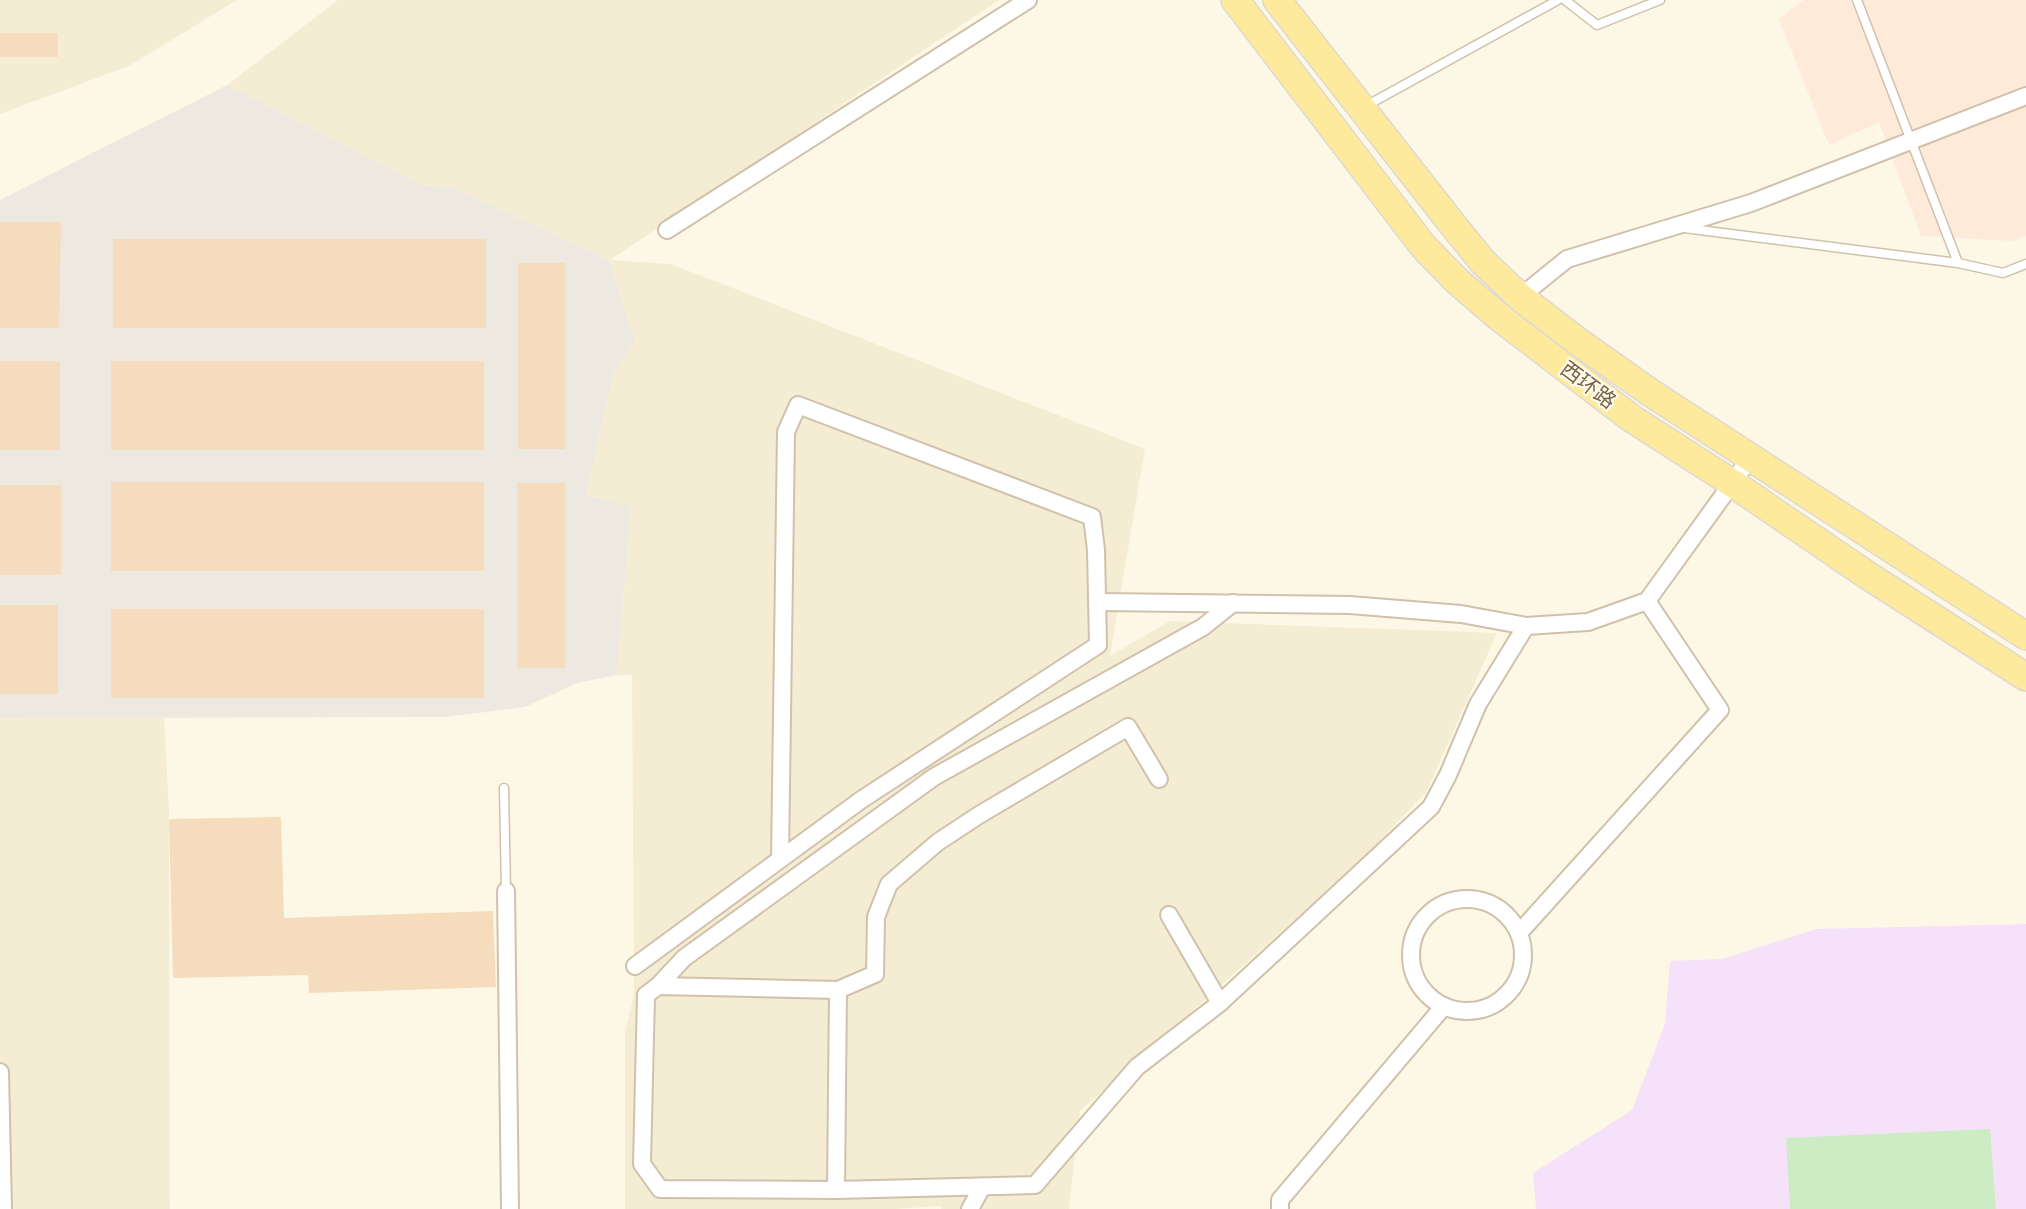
<svg xmlns="http://www.w3.org/2000/svg" width="2026" height="1209" font-family="Mulish,'Noto Sans SC',sans-serif">
<style>
.residential{fill:#f5ecd4}
.commercial{fill:#feead9}
.industrial{fill:#ede9e0}
.education{fill:#f5e2fa}
.green{fill:#cdecc3}
.building{fill:#f4dcbc}
.lines{fill:none;stroke-linecap:round;stroke-linejoin:round}
.lane-casing{stroke:#d0c1ab;stroke-width:11}
.street-casing{stroke:#d0c1ab;stroke-width:20}
.primary-casing{stroke:#dfd9d3;stroke-width:30}
.lane{stroke:#fff;stroke-width:8}
.street{stroke:#fff;stroke-width:16}
.primary{stroke:#feea9c;stroke-width:27}
.labels{text-anchor:middle;stroke-width:4.5;stroke-linejoin:round;paint-order:stroke}
.street-label{font-size:21px;fill:#786249;stroke:#fffbed}
</style>
<rect width="100%" height="100%" fill="#fdf8e6"/>
<!-- residential -->
<g class="residential">
<polygon points="0,0 237,0 129,66 0,114"/>
<polygon points="338,0 999,0 610,260 671,264 1145,449 1110,656 1170,621 1497,633 1426,793 1354,867 1080,1111 1069,1209 941,1209 941,1206 895,1209 625,1209 625,1034 634,993 632,675 617,675 631,506 586,495 613,376 635,341 609,260 456,189 422,185 227,85"/>
<polygon points="0,718 164,718 169,809 170,1209 0,1209"/>
</g>
<!-- commercial -->
<polygon class="commercial" points="1803,0 2026,0 2026,236 2013,241 1921,236 1879,122 1829,145 1779,19"/>
<!-- industrial -->
<polygon class="industrial" points="227,85 422,185 456,189 609,260 635,341 613,376 586,495 631,506 617,675 577,683 525,707 446,717 0,718 0,200"/>
<!-- education -->
<polygon class="education" points="2026,924 2026,1209 1536,1209 1533,1173 1632,1110 1665,1024 1670,961 1722,959 1816,929"/>
<!-- green -->
<polygon class="green" points="1990,1129 1996,1209 1790,1209 1786,1138"/>
<!-- building -->
<g class="building">
<rect x="0" y="33" width="58" height="24"/>
<polygon points="0,222 61,222 59,328 0,328"/>
<rect x="113" y="239" width="373" height="89"/>
<rect x="518" y="263" width="47" height="186"/>
<rect x="0" y="361" width="60" height="89"/>
<rect x="111" y="361" width="373" height="89"/>
<rect x="111" y="482" width="373" height="89"/>
<rect x="517" y="483" width="48" height="185"/>
<rect x="0" y="485" width="61" height="90"/>
<rect x="0" y="605" width="58" height="89"/>
<rect x="111" y="609" width="373" height="89"/>
<polygon points="281,817 284,918 493,911 496,987 309,993 308,975 173,978 169,819"/>
</g>
<g class="lines">
<defs>
<g id="lane">
<polyline points="1565,0 1597,25 1660,0"/>
<polyline points="1857,0 1958,263 2003,273 2026,264"/>
<polyline points="1364,107 1558,0"/>
<polyline points="1684,228 1958,263"/>
<polyline points="504,788 506,891"/>
</g>
<g id="street">
<polyline points="667,230 1028,0"/>
<polyline points="1520,297 1567,259 1751,203 2026,96"/>
<polyline points="1098,602 1350,605 1461,614 1526,626 1588,622 1647,601 1751,457"/>
<polyline points="1233,603 1203,627 934,777 684,958 658,986 646,995 642,1164 660,1189 836,1190 1035,1185 1137,1067 1220,1003 1431,807 1448,775 1478,704 1526,626"/>
<polyline points="506,891 510,1209"/>
<circle cx="1467" cy="955" r="56"/>
<polyline points="1169,915 1220,1003"/>
<polyline points="1519,933 1720,710 1647,601"/>
<polyline points="635,966 861,800 1098,645 1096,550 1092,517 798,405 786,432 780,859"/>
<polyline points="658,986 838,990 875,974 876,917 889,884 938,842 979,815 1128,727 1159,779"/>
<polyline points="0,1072 3,1209"/>
<polyline points="836,1190 838,990"/>
<polyline points="970,1209 982,1187"/>
<polyline points="1280,1209 1280,1200 1444,1006"/>
</g>
<g id="primary">
<polyline points="1235,0 1423,246 1457,281 1499,317 1631,418 1732,483 1867,575 2026,677"/>
<polyline points="1277,0 1453,225 1483,262 1520,297 1576,340 1651,393 2026,636"/>
</g>
</defs>
<!-- lane casing -->
<use href="#lane" class="lane-casing"/>
<!-- street casing -->
<use href="#street" class="street-casing"/>
<!-- primary casing -->
<use href="#primary" class="primary-casing"/>
<!-- lane -->
<use href="#lane" class="lane"/>
<!-- street -->
<use href="#street" class="street"/>
<!-- primary -->
<use href="#primary" class="primary"/>
</g>
<g class="labels">
<!-- street labels -->
<g class="street-label">
<text transform="translate(1588 385) rotate(37)" y="7">西环路</text>
</g>
</g>
</svg>
